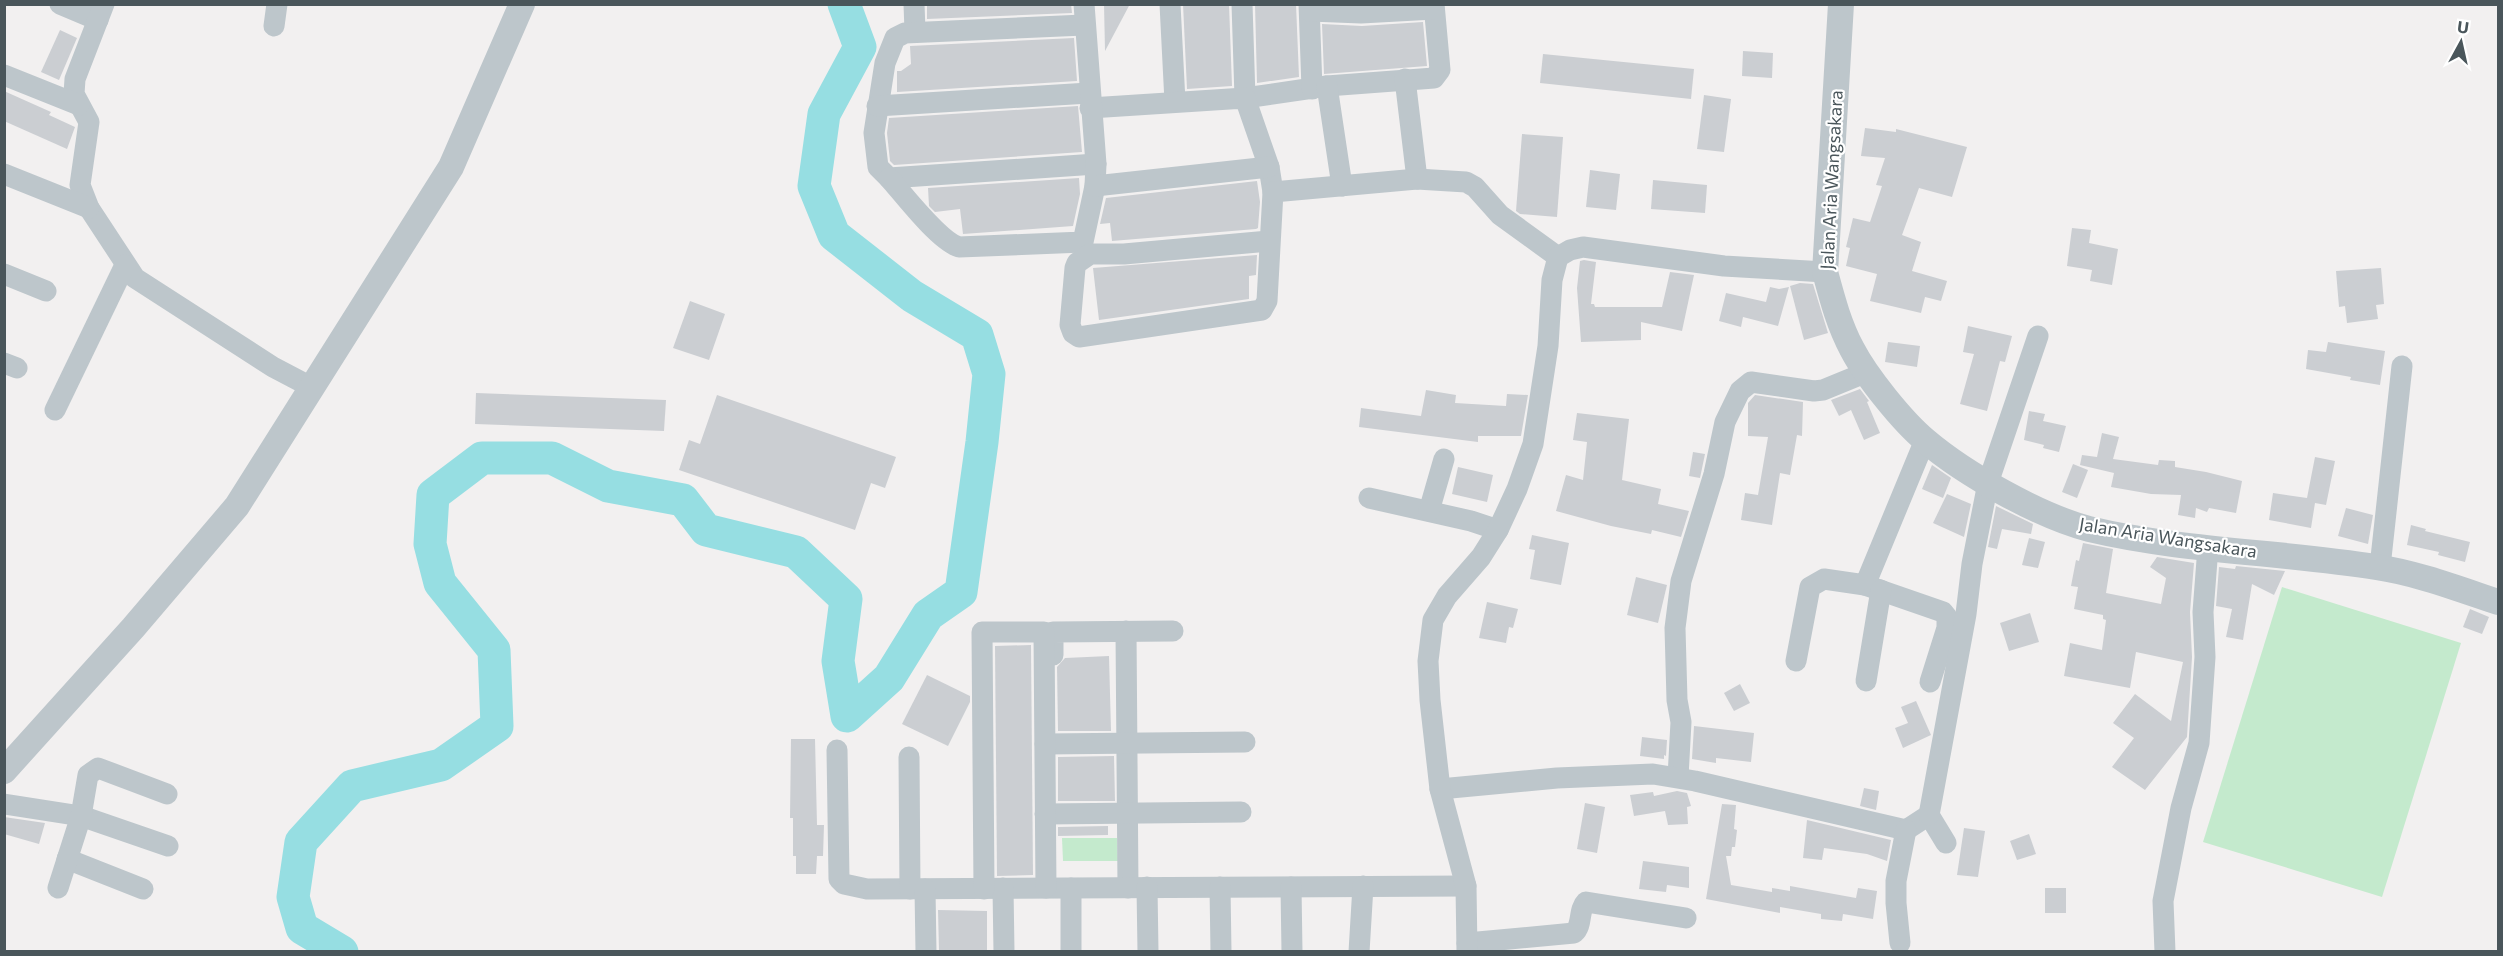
<svg xmlns="http://www.w3.org/2000/svg" width="2503" height="956" font-family="Commissioner,sans-serif">
<style>
.grass{fill:#c4eacd}
.lines{fill:none;stroke-linecap:round;stroke-linejoin:round}
.river{stroke:#96dee2;stroke-width:33}
.building{fill:#cbced2}
.minor{stroke:#bdc6cb;stroke-width:21}
.tertiary{stroke:#bdc6cb;stroke-width:26}
.labels{text-anchor:middle;stroke-width:4.5;stroke-linejoin:round;paint-order:stroke}
.street-label{font-size:18px;fill:#4a565b;stroke:#fff}
</style>
<rect width="100%" height="100%" fill="#f2f0f0"/>
<!-- grass -->
<g class="grass">
<polygon points="2282,587 2461,643 2382,897 2203,842"/>
<polygon points="1062,838 1117,838 1118,861 1063,861"/>
</g>
<g class="lines">
<!-- river -->
<polyline class="river" points="342,952 302,928 293,897 301,842 352,786 441,765 497,726 494,650 440,583 430,544 433,495 482,458 552,458 608,486 683,500 706,530 796,552 846,599 838,661 847,716 889,678 928,615 961,592 982,442 989,374 977,335 912,296 834,235 814,186 824,114 860,47 844,4"/>
</g>
<!-- building -->
<g class="building">
<polygon points="927,4 1071,4 1072,13 927,19"/>
<polygon points="1104,4 1130,4 1105,51"/>
<polygon points="1183,4 1229,4 1232,86 1187,89"/>
<polygon points="1255,4 1296,4 1299,77 1257,83"/>
<polygon points="1423,22 1427,66 1324,74 1322,24 1362,26"/>
<polygon points="60,30 77,38 59,80 41,72"/>
<polygon points="1074,38 1077,81 897,92 897,71 901,71 911,64 910,46"/>
<polygon points="1743,51 1773,53 1772,78 1742,76"/>
<polygon points="1543,54 1694,69 1691,99 1540,83"/>
<polygon points="4,91 51,112 49,115 75,127 67,149 4,121"/>
<polygon points="1704,95 1731,99 1724,152 1697,149"/>
<polygon points="1078,106 1082,152 894,165 890,161 887,133 889,118"/>
<polygon points="1865,128 1896,132 1896,129 1967,147 1952,197 1919,188 1902,235 1921,242 1912,271 1947,281 1941,301 1925,297 1921,313 1870,301 1877,274 1846,266 1850,248 1846,247 1853,218 1870,222 1882,186 1876,185 1885,158 1861,156"/>
<polygon points="1522,134 1563,137 1557,217 1520,214 1516,211"/>
<polygon points="1590,170 1620,174 1616,210 1586,207"/>
<polygon points="1079,178 1080,194 1073,226 963,234 960,209 935,212 929,206 928,188"/>
<polygon points="1653,180 1707,185 1705,213 1651,209"/>
<polygon points="1257,181 1260,202 1258,228 1256,229 1112,241 1110,223 1100,224 1106,198"/>
<polygon points="2072,228 2091,230 2089,243 2118,249 2112,285 2090,281 2092,270 2067,266"/>
<polygon points="1257,255 1256,275 1249,276 1249,299 1099,320 1093,268"/>
<polygon points="1584,260 1596,262 1591,304 1594,304 1595,307 1662,307 1670,272 1694,275 1682,331 1641,322 1641,340 1581,342 1577,288 1580,261"/>
<polygon points="2381,268 2384,304 2376,305 2378,319 2347,323 2345,306 2339,307 2336,271"/>
<polygon points="1800,283 1813,284 1828,333 1804,340 1790,286"/>
<polygon points="1770,287 1779,289 1789,287 1778,326 1743,317 1741,327 1719,321 1726,293 1766,302"/>
<polygon points="690,301 725,314 709,360 673,348"/>
<polygon points="1968,326 2012,336 2005,362 2000,361 1987,411 1960,404 1974,354 1963,352"/>
<polygon points="1888,342 1920,346 1917,367 1885,362"/>
<polygon points="2328,342 2385,351 2380,385 2350,380 2351,377 2306,369 2308,350 2326,352"/>
<polygon points="1860,389 1869,401 1867,402 1880,433 1864,440 1851,410 1839,416 1831,400"/>
<polygon points="1426,390 1456,395 1455,403 1506,406 1507,394 1528,395 1521,436 1478,436 1478,442 1359,427 1361,408 1421,416"/>
<polygon points="476,393 666,400 664,431 475,424"/>
<polygon points="717,395 896,457 885,488 871,483 855,530 679,470 689,440 700,444"/>
<polygon points="1755,395 1803,402 1802,436 1797,435 1790,475 1780,473 1772,525 1741,520 1745,493 1758,495 1768,437 1748,436 1748,403"/>
<polygon points="2029,411 2045,414 2043,421 2066,426 2059,452 2043,448 2044,445 2024,440"/>
<polygon points="1577,413 1629,419 1622,480 1661,489 1658,504 1689,511 1681,537 1652,530 1651,534 1611,526 1556,511 1566,475 1583,480 1587,442 1573,440"/>
<polygon points="2102,433 2119,437 2113,459 2158,465 2159,460 2175,461 2175,467 2206,472 2242,481 2236,513 2209,508 2207,512 2196,508 2195,518 2178,515 2181,495 2151,494 2111,487 2114,473 2080,465 2082,455 2097,457"/>
<polygon points="1693,452 1705,454 1700,478 1689,476"/>
<polygon points="2315,457 2335,461 2326,505 2315,503 2311,528 2269,520 2273,493 2307,498"/>
<polygon points="2073,464 2088,470 2077,498 2062,492"/>
<polygon points="1932,465 1951,478 1943,498 1922,489"/>
<polygon points="1458,467 1493,475 1487,502 1452,494"/>
<polygon points="1947,494 1971,504 1964,537 1933,523"/>
<polygon points="1996,506 2033,524 2031,534 2002,529 1997,549 1988,547"/>
<polygon points="2346,508 2373,515 2368,544 2338,536"/>
<polygon points="2411,525 2426,529 2425,531 2470,542 2465,562 2438,555 2439,552 2407,545"/>
<polygon points="1532,535 1569,543 1561,585 1530,579 1535,550 1529,549"/>
<polygon points="2029,538 2045,542 2038,568 2022,565"/>
<polygon points="2083,543 2113,549 2106,593 2161,604 2166,578 2150,567 2157,557 2194,563 2190,612 2192,657 2187,737 2145,790 2112,767 2134,738 2113,723 2135,694 2171,721 2183,662 2136,652 2130,688 2064,676 2070,643 2102,650 2106,620 2103,619 2103,615 2074,609 2078,587 2071,586 2076,560 2079,561"/>
<polygon points="2236,566 2285,571 2274,595 2252,584 2243,640 2226,637 2232,609 2216,606 2219,567 2235,569"/>
<polygon points="1636,577 1667,585 1658,623 1627,615"/>
<polygon points="1487,602 1518,609 1513,628 1509,627 1506,643 1479,638"/>
<polygon points="2470,609 2489,617 2482,634 2463,627"/>
<polygon points="2030,613 2039,642 2009,651 2000,623"/>
<polygon points="1031,645 1033,875 997,876 995,646"/>
<polygon points="1109,656 1111,731 1058,731 1057,667 1065,658"/>
<polygon points="927,675 970,696 970,702 948,746 902,724"/>
<polygon points="1740,684 1750,703 1734,711 1724,693"/>
<polygon points="1916,701 1931,735 1903,748 1895,728 1908,723 1901,707"/>
<polygon points="1694,726 1754,733 1751,762 1716,758 1716,763 1692,759"/>
<polygon points="1642,737 1667,740 1666,756 1664,755 1664,759 1640,756"/>
<polygon points="791,739 815,739 817,825 824,825 823,856 817,856 816,874 796,874 796,856 793,856 793,818 790,818"/>
<polygon points="1114,756 1115,801 1058,801 1058,757"/>
<polygon points="1864,788 1879,791 1876,810 1860,806"/>
<polygon points="1677,791 1687,793 1691,806 1687,807 1688,824 1668,825 1665,811 1634,816 1630,795 1653,792 1654,796"/>
<polygon points="1585,803 1605,807 1597,853 1577,849"/>
<polygon points="1722,804 1736,805 1734,829 1737,830 1735,847 1732,847 1731,856 1726,856 1731,885 1772,892 1772,888 1790,891 1790,886 1856,898 1858,888 1877,891 1873,919 1843,914 1842,921 1821,919 1821,914 1780,907 1780,913 1706,899"/>
<polygon points="4,817 45,823 39,844 4,834"/>
<polygon points="1807,820 1891,840 1887,861 1867,854 1824,848 1822,860 1803,858"/>
<polygon points="1108,826 1108,835 1058,836 1058,827"/>
<polygon points="1964,828 1985,831 1978,877 1957,875"/>
<polygon points="2029,834 2036,854 2017,860 2010,841"/>
<polygon points="1643,861 1689,867 1689,888 1667,885 1666,892 1639,889"/>
<rect x="2045" y="888" width="21" height="25"/>
<polygon points="938,910 987,911 987,951 939,951"/>
</g>
<g class="lines">
<!-- minor -->
<g class="minor">
<polyline points="60,4 98,20"/>
<polyline points="104,4 75,79 74,94 89,122 80,185 89,208 135,278 273,367 313,388"/>
<polyline points="914,4 915,31"/>
<polyline points="1170,4 1175,102"/>
<polyline points="1242,4 1245,98 1327,86 1434,78 1440,70 1434,4"/>
<polyline points="1309,4 1312,89"/>
<polyline points="1310,11 1361,13 1434,9"/>
<polyline points="1084,25 905,33 895,38 885,63 874,133 878,167 889,178 1096,164"/>
<polyline points="274,26 277,4"/>
<polyline points="4,75 79,105"/>
<polyline points="1405,79 1417,179"/>
<polyline points="1327,86 1342,186"/>
<polyline points="877,106 1089,93"/>
<polyline points="1090,108 1245,98 1269,167 1273,192"/>
<polyline points="4,174 89,208"/>
<path d="M889 178C904 195 939 241 959 247L1083 242 1095 186 1096 164 1084 4"/>
<polyline points="1095,186 1269,167"/>
<polyline points="1269,241 1124,254 1090,254 1077,263 1075,268 1070,325 1073,333 1079,337 1262,310 1267,301 1273,192 1417,179 1466,182 1475,187 1500,215 1558,257"/>
<polyline points="4,274 46,291"/>
<polyline points="4,363 17,368"/>
<polyline points="55,410 125,265"/>
<polyline points="1369,498 1471,521 1498,530"/>
<polyline points="1429,511 1444,459"/>
<polyline points="2380,567 2402,366"/>
<polyline points="1865,585 1943,612 1947,617 1947,628 1930,682"/>
<polyline points="1126,631 1128,888"/>
<polyline points="1053,655 1053,632 1173,631"/>
<polyline points="1796,661 1810,587 1824,579 1865,585 1925,440"/>
<polyline points="1866,681 1881,590"/>
<polyline points="1045,744 1245,742"/>
<polyline points="837,750 839,879 844,884 867,889 1466,886"/>
<polyline points="909,757 910,889"/>
<polyline points="1678,777 1681,722 1677,700 1675,628 1681,581 1714,474 1725,422 1740,391 1751,382 1814,391 1823,390 1867,372"/>
<polyline points="1440,789 1557,778 1653,774 1695,781 1906,830 1929,815 1946,843"/>
<polyline points="4,804 81,816 168,846"/>
<polyline points="1045,814 1241,812"/>
<polyline points="1929,815 1966,614 1972,564 1988,483 2038,336"/>
<polyline points="67,859 143,889"/>
<polyline points="1147,887 1148,952"/>
<polyline points="1220,887 1221,952"/>
<polyline points="1291,887 1292,952"/>
<polyline points="58,888 81,816 88,775 98,768 167,794"/>
<polyline points="1003,888 1004,952"/>
<polyline points="1071,888 1071,952"/>
<polyline points="925,889 926,952"/>
<polyline points="984,889 982,632 1044,632 1046,888"/>
<path d="M1467 943 1574 933C1583 925 1578 910 1586 902L1686 918"/>
<polyline points="1900,943 1896,903 1896,881 1906,830"/>
<polyline points="1359,952 1363,886"/>
<polyline points="1467,952 1466,886 1440,789 1430,700 1428,661 1433,620 1447,596 1481,557 1498,530 1517,489 1533,444 1548,346 1552,280 1558,257 1570,250 1583,247 1724,266 1825,272"/>
<polyline points="2165,952 2163,901 2181,808 2199,743 2205,657 2203,612 2208,547"/>
</g>
<!-- tertiary -->
<g class="tertiary">
<path d="M1841 4 1825 272C1832 298 1839 325 1852 349 1866 376 1902 421 1926 441 1965 474 2039 516 2089 529 2181 551 2282 552 2376 567 2417 573 2459 589 2498 602"/>
<polyline points="4,771 133,628 237,506 451,167 522,4"/>
</g>
</g>
<g class="labels">
<!-- street labels -->
<g class="street-label">
<text transform="translate(1832 180) rotate(-87)" y="6">Jalan Aria Wangsakara</text>
<text transform="translate(2168 538) rotate(9)" y="6">Jalan Aria Wangsakara</text>
</g>
</g>
<!-- border -->
<rect width="2503" height="956" fill="none" stroke="#4a565b" stroke-width="12"/>
<!-- north arrow -->
<g transform="translate(2461 42) rotate(8)" stroke="#ffffff" stroke-width="4.5" paint-order="stroke">
<path d="M0-4.5L10 22L0 15L-10 22Z" fill="#4a565b"/>
<text y="-9" font-size="16" font-weight="bold" text-anchor="middle" fill="#4a565b">U</text>
</g>
</svg>
